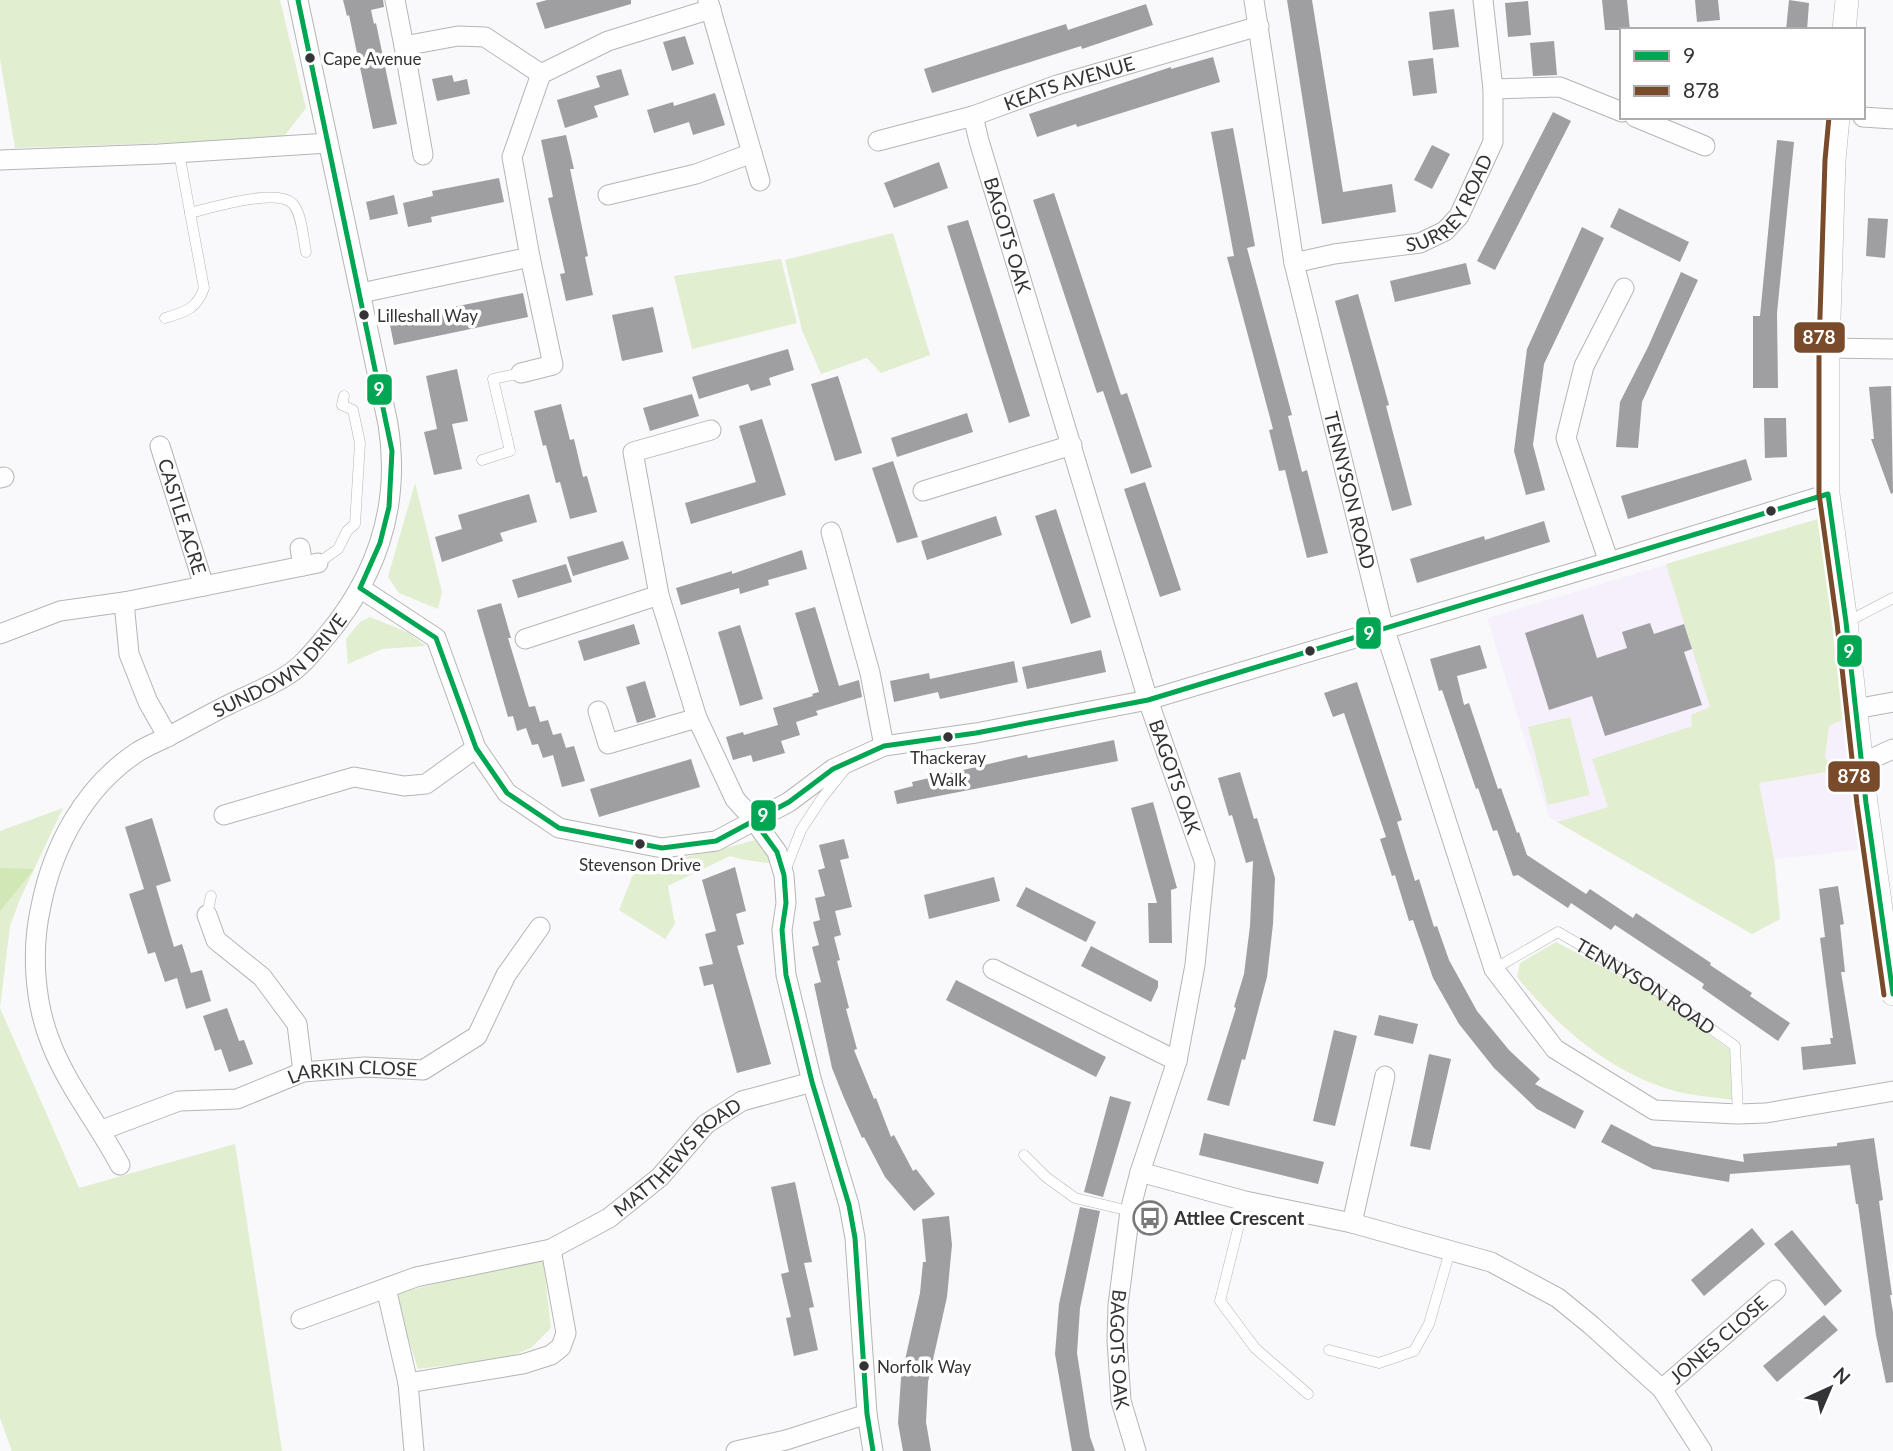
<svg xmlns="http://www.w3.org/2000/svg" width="1893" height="1451" font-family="Lato,sans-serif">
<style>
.education{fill:#f6f0fc}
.green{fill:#e1efd0}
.forest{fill:#d1e7b5}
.building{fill:#9f9ea0}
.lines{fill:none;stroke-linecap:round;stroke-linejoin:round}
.service-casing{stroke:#b5b5b6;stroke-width:11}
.minor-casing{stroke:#b5b5b6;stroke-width:21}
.tertiary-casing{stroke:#b5b5b6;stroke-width:24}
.service{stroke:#fefefe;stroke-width:10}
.minor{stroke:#fefefe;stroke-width:19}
.tertiary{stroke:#fefefe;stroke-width:23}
.bus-1-casing{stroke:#fff;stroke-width:10}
.bus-2-casing{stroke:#fff;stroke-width:10}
.bus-1{stroke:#00a651;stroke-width:5}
.bus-2{stroke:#7a4b2a;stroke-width:5}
.bus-dot{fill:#343335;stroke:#fff;stroke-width:2.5}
.labels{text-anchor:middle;stroke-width:7;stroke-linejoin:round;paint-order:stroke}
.bus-label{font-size:17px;fill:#343335;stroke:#fff;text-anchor:start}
.street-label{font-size:19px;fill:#343335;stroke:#fff}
.poi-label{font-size:19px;font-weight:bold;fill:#343335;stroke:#fff;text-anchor:start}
.line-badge{stroke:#fff;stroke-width:2.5}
.badge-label{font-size:19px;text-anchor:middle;font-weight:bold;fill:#fff}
</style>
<rect width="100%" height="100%" fill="#f9f8fa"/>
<!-- education -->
<polygon class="education" points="1821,518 1867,849 1775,859 1780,919 1752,934 1549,817 1487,618"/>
<!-- green -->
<g class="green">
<polygon points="0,0 280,0 306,108 282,139 15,148 0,59"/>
<polygon points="893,233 930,355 881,373 867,358 821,374 802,330 785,260"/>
<polygon points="781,259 797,323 692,349 674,276"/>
<polygon points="415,483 442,592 438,609 399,593 388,577"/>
<polygon points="1821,518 1849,717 1829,726 1825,756 1832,771 1759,783 1774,859 1780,919 1752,934 1557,822 1608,807 1592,759 1692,726 1691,715 1710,707 1666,564"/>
<polygon points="370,617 409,633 426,646 382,649 348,664 346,639 360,622"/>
<polygon points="1570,717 1590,795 1548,805 1528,727"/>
<polygon points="63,808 20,899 10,926 0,1008 79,1188 235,1144 282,1451 12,1451 0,1418 0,831"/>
<polygon points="763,838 776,864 745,860 730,856 668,886 675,924 665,939 619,910 636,867 714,851"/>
<path d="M1556 942 1650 992 1730 1050 1732 1100C1715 1097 1695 1096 1678 1092 1612 1074 1560 1029 1517 977L1520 963Z"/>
<polygon points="543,1258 551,1328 531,1348 507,1358 418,1369 394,1294"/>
</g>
<!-- forest -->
<polygon class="forest" points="0,868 34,869 0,911"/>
<!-- building -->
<g class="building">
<polygon points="343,0 383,0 384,7 371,10 374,24 376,23 397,124 373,129 349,15 347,16"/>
<polygon points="547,0 631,0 631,4 545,29 536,3"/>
<polygon points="1287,0 1312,0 1343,192 1392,184 1396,212 1322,224"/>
<polygon points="1602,0 1627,0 1630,30 1605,30"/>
<polygon points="1695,0 1718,0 1720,20 1697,22"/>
<polygon points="1789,0 1809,3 1807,30 1786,30"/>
<polygon points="1528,1 1531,35 1508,37 1505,3"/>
<polygon points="1146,4 1153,25 1082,49 1081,46 932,93 924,69 1066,24 1068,30"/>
<polygon points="1454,9 1459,47 1433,50 1429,12"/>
<polygon points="685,36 694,64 672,71 663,42"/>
<polygon points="1554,41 1557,75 1533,76 1530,43"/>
<polygon points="1213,57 1220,82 1077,127 1076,124 1037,137 1029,114 1171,67 1171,69"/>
<polygon points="1433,58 1437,93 1413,96 1408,61"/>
<polygon points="621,69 629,95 594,106 598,117 565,128 557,100 600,87 596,76"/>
<polygon points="452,75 454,82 467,79 470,94 437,101 432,79"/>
<polygon points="715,93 725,125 693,135 689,122 654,133 647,110 673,102 674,106"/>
<polygon points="1553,112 1571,121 1495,270 1477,261"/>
<polygon points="1233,128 1255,246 1247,248 1292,415 1288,416 1302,472 1307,470 1328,553 1307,558 1285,470 1279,471 1269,430 1273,429 1227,257 1234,256 1211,132"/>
<polygon points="566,135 574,169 570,169 588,256 585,257 593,295 566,301 560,274 565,273 548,198 553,197 541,140"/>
<polygon points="1777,140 1794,142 1777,313 1778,388 1753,388 1753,316 1760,316"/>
<polygon points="1432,145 1450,154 1432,189 1414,180"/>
<polygon points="939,162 948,188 894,208 884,183"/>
<polygon points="499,178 504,202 431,217 432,222 408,227 403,203 433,196 432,191"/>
<polygon points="1054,193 1121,395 1127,393 1152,467 1131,474 1103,391 1097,393 1033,200"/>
<polygon points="394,195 398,214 370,220 366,202"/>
<polygon points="1619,208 1689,242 1680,262 1610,227"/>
<polygon points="1868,218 1888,219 1885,258 1866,256"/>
<polygon points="968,220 1030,416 1009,423 947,226"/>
<polygon points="1582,227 1604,238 1544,364 1533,445 1545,490 1526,495 1514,451 1527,349"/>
<polygon points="1466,263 1471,284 1395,302 1390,281"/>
<polygon points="1681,272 1698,280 1642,402 1638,448 1616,447 1620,402 1648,347"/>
<polygon points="523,293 528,317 394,345 389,320"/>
<polygon points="1358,294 1389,405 1386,406 1412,505 1392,511 1335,301"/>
<polygon points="653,307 663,352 622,361 612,315"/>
<polygon points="788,349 794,370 769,378 771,385 751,391 748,384 699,399 692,377"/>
<polygon points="457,369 468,421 452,424 462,469 434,475 424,432 437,429 426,376"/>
<polygon points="838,376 862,453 835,461 811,384"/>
<polygon points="1891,386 1893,493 1891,494 1871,439 1874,439 1869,387"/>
<polygon points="692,394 699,416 650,431 643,408"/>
<polygon points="561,404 570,440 574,439 583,477 587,476 597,512 570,519 560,482 556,483 546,445 543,446 534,411"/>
<polygon points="967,413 973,432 897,457 891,438"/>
<polygon points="1764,418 1786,418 1787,457 1765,458"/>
<polygon points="762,419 786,495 691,524 685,503 756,482 739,426"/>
<polygon points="1746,459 1752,480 1628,519 1621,496"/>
<polygon points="893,461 918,537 897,543 872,468"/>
<polygon points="1145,482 1181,590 1160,597 1124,489"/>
<polygon points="529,494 537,522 500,533 503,541 442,562 435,537 462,529 458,515"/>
<polygon points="1056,509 1091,617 1071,624 1035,516"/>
<polygon points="996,516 1002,535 927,560 921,541"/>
<polygon points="1544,521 1550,542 1417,583 1410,559 1484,536 1485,540"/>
<polygon points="623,541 629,559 573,576 567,557"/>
<polygon points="802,550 807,569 768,580 769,585 740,594 739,588 681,605 676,588 732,571 732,574"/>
<polygon points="566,564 572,582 518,598 512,580"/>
<polygon points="501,603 511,638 508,638 529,707 535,706 540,722 548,720 553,735 561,733 566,748 574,746 585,781 562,787 553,755 543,758 538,744 532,745 526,728 517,731 513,716 508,717 477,610"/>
<polygon points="815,607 839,686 859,680 862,697 816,711 818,715 796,722 800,735 781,741 785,753 753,762 751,755 733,760 726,737 743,732 744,735 778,725 773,708 813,696 812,694 819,692 795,613"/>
<polygon points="1583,614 1597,658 1627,648 1622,632 1650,623 1654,634 1684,624 1692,649 1684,652 1702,705 1605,736 1592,696 1549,710 1525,633"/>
<polygon points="634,624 640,644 584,661 578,641"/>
<polygon points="740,625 763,699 740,706 718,632"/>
<polygon points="1480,645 1487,668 1457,676 1464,705 1469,703 1498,789 1501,788 1517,833 1519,832 1527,855 1586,894 1590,889 1633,918 1636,913 1711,963 1710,965 1752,993 1750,996 1790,1023 1778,1041 1702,988 1704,984 1615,925 1611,930 1571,903 1568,908 1518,875 1513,876 1497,830 1493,831 1478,788 1476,789 1442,690 1439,691 1430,659"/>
<polygon points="1101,650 1106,672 1027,689 1022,667"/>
<polygon points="1014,661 1018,682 940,699 938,692 894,702 890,681 929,673 930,679"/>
<polygon points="645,681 656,717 637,723 626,687"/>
<polygon points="1357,682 1402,820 1397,822 1415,881 1419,879 1434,927 1437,926 1449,960 1477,1011 1509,1050 1540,1079 1535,1084 1584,1111 1575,1129 1537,1109 1494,1068 1459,1024 1433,978 1413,920 1409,921 1395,875 1392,876 1380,839 1386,837 1344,713 1333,717 1324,693"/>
<polygon points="1114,740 1118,761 897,804 894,791 913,786 912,782 1027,755 1028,758"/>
<polygon points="691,759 700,787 599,817 590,789"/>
<polygon points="1240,772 1254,819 1257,818 1275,878 1273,924 1267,977 1245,1060 1242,1059 1229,1106 1207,1100 1236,1008 1234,1007 1244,974 1250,926 1253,861 1246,863 1232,815 1229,816 1218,778"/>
<polygon points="1153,802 1177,888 1171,890 1172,943 1149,943 1148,903 1157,903 1131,808"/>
<polygon points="152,818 171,881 156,886 174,947 182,944 191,973 202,970 211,1001 186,1009 177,978 165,982 155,952 148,954 129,894 144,889 125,827"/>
<polygon points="844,839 849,858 840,860 852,907 835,911 841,935 834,937 840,960 837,961 849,1008 846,1009 857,1049 854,1050 874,1099 876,1098 891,1137 894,1135 913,1171 916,1169 935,1194 914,1211 885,1177 864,1137 862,1138 844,1098 832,1068 814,984 821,982 812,947 819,945 813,922 820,920 815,898 825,896 818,870 825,868 819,845"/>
<polygon points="735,867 746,911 736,914 744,944 737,946 771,1064 737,1073 713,984 704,986 699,967 713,964 705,934 716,931 702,880"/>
<polygon points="994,877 1000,901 929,919 924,895"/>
<polygon points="1838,886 1844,924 1840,925 1845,972 1841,972 1856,1064 1803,1070 1801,1047 1831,1044 1830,1038 1833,1038 1820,938 1825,937 1819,889"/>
<polygon points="1026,887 1096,922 1086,942 1016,906"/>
<polygon points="1091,946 1158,981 1158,987 1151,1002 1081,966"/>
<polygon points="956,980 1106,1057 1096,1077 946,1000"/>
<polygon points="227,1008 239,1041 244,1040 253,1064 229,1072 221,1049 215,1051 203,1016"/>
<polygon points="1379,1015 1418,1024 1413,1044 1374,1035"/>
<polygon points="1334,1030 1357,1036 1335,1126 1313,1121"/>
<polygon points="1429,1054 1451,1059 1430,1150 1410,1146"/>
<polygon points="1110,1096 1131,1102 1103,1197 1084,1192"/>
<polygon points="1611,1124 1653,1146 1744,1162 1743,1154 1837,1146 1837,1143 1874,1138 1883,1200 1879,1201 1892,1295 1890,1295 1893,1312 1893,1382 1886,1383 1876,1335 1858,1204 1856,1204 1850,1165 1730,1174 1729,1182 1653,1169 1601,1142"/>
<polygon points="1204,1133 1324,1162 1318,1184 1199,1155"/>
<polygon points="795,1182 812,1262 804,1263 814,1307 809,1308 818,1350 794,1356 786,1318 791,1317 781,1274 789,1272 771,1187"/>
<polygon points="1080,1207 1100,1211 1080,1308 1077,1353 1090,1437 1095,1451 1072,1451 1055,1354 1059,1304"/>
<polygon points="949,1216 952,1245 947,1297 928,1382 926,1422 931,1451 903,1451 898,1423 901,1378 920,1293 923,1262 926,1262 922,1219"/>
<polygon points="1752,1228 1765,1244 1704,1296 1691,1280"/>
<polygon points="1792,1230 1842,1291 1825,1306 1774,1244"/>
<polygon points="1824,1315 1838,1330 1777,1382 1763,1366"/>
</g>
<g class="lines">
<defs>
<g id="service">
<path d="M190 213C211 208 278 187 293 204 302 214 303 238 306 252"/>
<path d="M165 318C185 312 197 309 204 288L179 153"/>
<polyline points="482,460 510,451 493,379 521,373"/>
<polyline points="318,563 338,549 347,531 355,524 360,443 353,410 342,405 344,396"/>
<polyline points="1847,622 1893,598"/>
<polyline points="785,871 801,830 822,798 846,768"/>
<polyline points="207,915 211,896"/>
<path id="s1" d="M1494 969 1558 932 1654 988 1735 1046 1738 1114"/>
<polyline points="1024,1155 1046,1177 1075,1198 1130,1211"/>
<polyline points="1245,1201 1220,1301 1255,1348 1308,1394"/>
<polyline points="1329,1350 1379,1363 1414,1351 1429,1324 1450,1251"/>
</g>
<g id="minor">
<polyline points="395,0 404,46"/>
<polyline points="708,0 760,181"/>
<path id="s2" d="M1254 0 1294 263 1381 618 1494 969 1555 1049 1654 1110 1738 1114 1766 1113 1893 1091"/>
<polyline points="1493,89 1560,87 1622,112"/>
<path id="s3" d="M973 116 979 141 1148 700 1205 863 1195 965 1177 1061 1140 1172 1130 1211 1118 1305 1117 1340 1121 1401 1136 1451"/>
<polyline points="1635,117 1705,146"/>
<polyline points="1863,117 1893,119"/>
<path id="s4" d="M878 141 973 116 1057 85 1259 26"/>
<polyline points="423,155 404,46 458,36 485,37 541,74"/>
<polyline points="0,160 159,154 328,143"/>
<polyline points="608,195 696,174 752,153"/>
<polyline points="530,257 512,157 541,74 608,41 711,9"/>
<path id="s5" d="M1294 263 1334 254 1420 243 1445 231 1459 216 1493 142V89L1483 0"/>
<polyline points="361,293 530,257 553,365 521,373"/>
<polyline points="1828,348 1893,349"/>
<polyline points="711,430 633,452 659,595 697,718 735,799 753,819 777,852 784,875 786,903 782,930 786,975 812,1082 849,1205 855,1238 867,1414 873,1451"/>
<path id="s6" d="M160 446 204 586"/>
<polyline points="0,478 4,477"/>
<polyline points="923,491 1072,445"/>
<polyline points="831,532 870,673 884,746"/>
<polyline points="300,548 303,566"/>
<polyline points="1609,562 1566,438 1584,366 1624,288"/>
<polyline points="360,588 436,638 476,748 507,793 559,828 662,848 716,841 789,802 833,769 884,746 976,733 1148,700 1609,562 1828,494"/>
<polyline points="124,602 318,563"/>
<polyline points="0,634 60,611 124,602 129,654 148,702 168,737"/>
<polyline points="525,639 659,595"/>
<polyline points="1855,709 1893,702"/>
<polyline points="598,711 608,744 697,718"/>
<polyline points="1862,763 1893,749"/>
<polyline points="224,815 354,777 404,786 426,784 476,748"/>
<polyline points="207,915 216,940 262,977 297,1024 303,1072"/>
<polyline points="993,969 1177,1061"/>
<path id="s7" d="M102 1130 179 1101 237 1099 303 1072 365 1067 423 1070 477 1036 506 975 540 927"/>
<path id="s8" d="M120 1165C99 1125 69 1088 52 1046 34 1003 31 950 41 906 53 846 84 788 136 753 146 746 158 742 169 736 189 726 209 714 230 704 248 695 269 687 286 676 301 667 313 652 324 639 377 577 401 505 388 424L298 0"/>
<polyline points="1140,1172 1245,1201 1352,1223 1491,1262 1558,1298 1591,1325 1662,1389 1702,1451"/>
<polyline points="1352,1223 1385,1076"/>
<polyline points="386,1288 408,1383 523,1364 551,1355 561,1347 566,1333 551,1249"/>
<path id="s9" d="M301 1319 416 1277 551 1249 609 1218 660 1177 706 1124 742 1101 812 1082"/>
<polyline points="408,1383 414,1451"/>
<path id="s10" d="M1662 1389 1776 1290"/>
<polyline points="736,1451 786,1440 867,1414"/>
</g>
<g id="tertiary">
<polyline points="1844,30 1847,0"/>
<polyline points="1838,117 1834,160 1828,348 1828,494 1846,622 1866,803 1893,994"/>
</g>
</defs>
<!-- service casing -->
<use href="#service" class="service-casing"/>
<!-- minor casing -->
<use href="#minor" class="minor-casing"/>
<!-- tertiary casing -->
<use href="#tertiary" class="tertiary-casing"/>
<!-- service -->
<use href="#service" class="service"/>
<!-- minor -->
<use href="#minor" class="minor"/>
<!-- tertiary -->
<use href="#tertiary" class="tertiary"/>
<defs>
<g id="bus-1">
<polyline points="298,0 392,451 389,507 380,543 360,588 436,638 476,748 507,793 559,828 662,848 716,841 789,802 833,769 884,746 976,733 1148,700 1828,494 1846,622 1866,803 1893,994"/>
<polyline points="753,819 777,852 784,875 786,903 782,930 786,975 812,1082 849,1205 855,1238 867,1414 873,1451"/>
</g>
<polyline id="bus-2" points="1829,117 1825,160 1819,348 1819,494 1837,623 1857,804 1884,995"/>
</defs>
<!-- bus-1 casing -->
<use href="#bus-1" class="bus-1-casing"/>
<!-- bus-2 casing -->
<use href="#bus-2" class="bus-2-casing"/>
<!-- bus-1 -->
<use href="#bus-1" class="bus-1"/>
<!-- bus-2 -->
<use href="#bus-2" class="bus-2"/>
</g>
<!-- icons -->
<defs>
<symbol id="bus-ring" viewBox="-11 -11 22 22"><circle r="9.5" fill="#fff" stroke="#79787a" stroke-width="1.5"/><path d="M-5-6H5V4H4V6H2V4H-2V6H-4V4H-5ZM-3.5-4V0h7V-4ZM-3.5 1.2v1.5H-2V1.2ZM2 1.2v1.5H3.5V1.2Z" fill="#79787a"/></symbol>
</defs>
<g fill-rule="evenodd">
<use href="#bus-ring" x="1131" y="1199" width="38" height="38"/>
</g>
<!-- markers -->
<g class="bus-dot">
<circle cx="310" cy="58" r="6"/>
<circle cx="364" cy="315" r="6"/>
<circle cx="1771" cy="511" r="6"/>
<circle cx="1310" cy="651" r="6"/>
<circle cx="948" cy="737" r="6"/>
<circle cx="640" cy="844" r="6"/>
<circle cx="864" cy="1366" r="6"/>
</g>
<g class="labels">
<!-- bus labels -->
<g class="bus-label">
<text x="323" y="65">Cape Avenue</text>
<text x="377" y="322">Lilleshall Way</text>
<text x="948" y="764" text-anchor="middle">Thackeray<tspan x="948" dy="22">Walk</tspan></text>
<text x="640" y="871" text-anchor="middle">Stevenson Drive</text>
<text x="877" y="1373">Norfolk Way</text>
</g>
<!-- street labels -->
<g class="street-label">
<text dy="7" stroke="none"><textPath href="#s4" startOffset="200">KEATS AVENUE</textPath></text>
<text dy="7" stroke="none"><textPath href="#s5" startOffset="178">SURREY ROAD</textPath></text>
<text dy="7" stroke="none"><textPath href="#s3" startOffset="124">BAGOTS OAK</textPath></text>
<text dy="7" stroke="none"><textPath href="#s2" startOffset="500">TENNYSON ROAD</textPath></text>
<text dy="7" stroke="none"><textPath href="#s6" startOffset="74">CASTLE ACRE</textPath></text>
<text dy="7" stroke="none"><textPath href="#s8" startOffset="634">SUNDOWN DRIVE</textPath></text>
<text dy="7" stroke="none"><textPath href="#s3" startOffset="691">BAGOTS OAK</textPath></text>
<text dy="7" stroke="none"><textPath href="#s1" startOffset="177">TENNYSON ROAD</textPath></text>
<text dy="7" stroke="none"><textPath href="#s7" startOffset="261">LARKIN CLOSE</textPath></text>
<text dy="7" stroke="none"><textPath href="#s9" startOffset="418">MATTHEWS ROAD</textPath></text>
<text dy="7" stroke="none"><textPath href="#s10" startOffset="75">JONES CLOSE</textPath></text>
<text dy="7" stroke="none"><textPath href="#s3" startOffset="1279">BAGOTS OAK</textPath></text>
</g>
<!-- poi labels -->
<g class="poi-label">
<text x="1174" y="1225">Attlee Crescent</text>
</g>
</g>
<g class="line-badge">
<rect x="1793" y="321" width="53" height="33" rx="7" fill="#7a4b2a"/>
<rect x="366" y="373" width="27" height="33" rx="7" fill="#00a651"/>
<rect x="1355" y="616" width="27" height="34" rx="7" fill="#00a651"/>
<rect x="1836" y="634" width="27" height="34" rx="7" fill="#00a651"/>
<rect x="1827" y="760" width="54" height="33" rx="7" fill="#7a4b2a"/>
<rect x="750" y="799" width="27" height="33" rx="7" fill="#00a651"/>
</g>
<g class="badge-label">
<text x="1819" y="344">878</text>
<text x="379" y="396">9</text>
<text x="1369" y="640">9</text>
<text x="1849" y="658">9</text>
<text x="1854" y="783">878</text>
<text x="763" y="822">9</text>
</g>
<!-- legend -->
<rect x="1620" y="28" width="245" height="91" fill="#ffffff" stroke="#aeadae" stroke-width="2"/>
<rect x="1634" y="51" width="35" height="10" fill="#00a651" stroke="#aeadae" stroke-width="2"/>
<text x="1683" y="63" font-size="21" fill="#343335">9</text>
<rect x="1634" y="86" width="35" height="10" fill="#7a4b2a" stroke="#aeadae" stroke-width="2"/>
<text x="1683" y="98" font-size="21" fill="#343335">878</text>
<!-- north arrow -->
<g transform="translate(1830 1388) rotate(44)" stroke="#ffffff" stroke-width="5" paint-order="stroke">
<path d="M0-5L12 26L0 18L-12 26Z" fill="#343335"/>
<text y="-10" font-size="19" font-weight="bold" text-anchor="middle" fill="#343335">N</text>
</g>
</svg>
